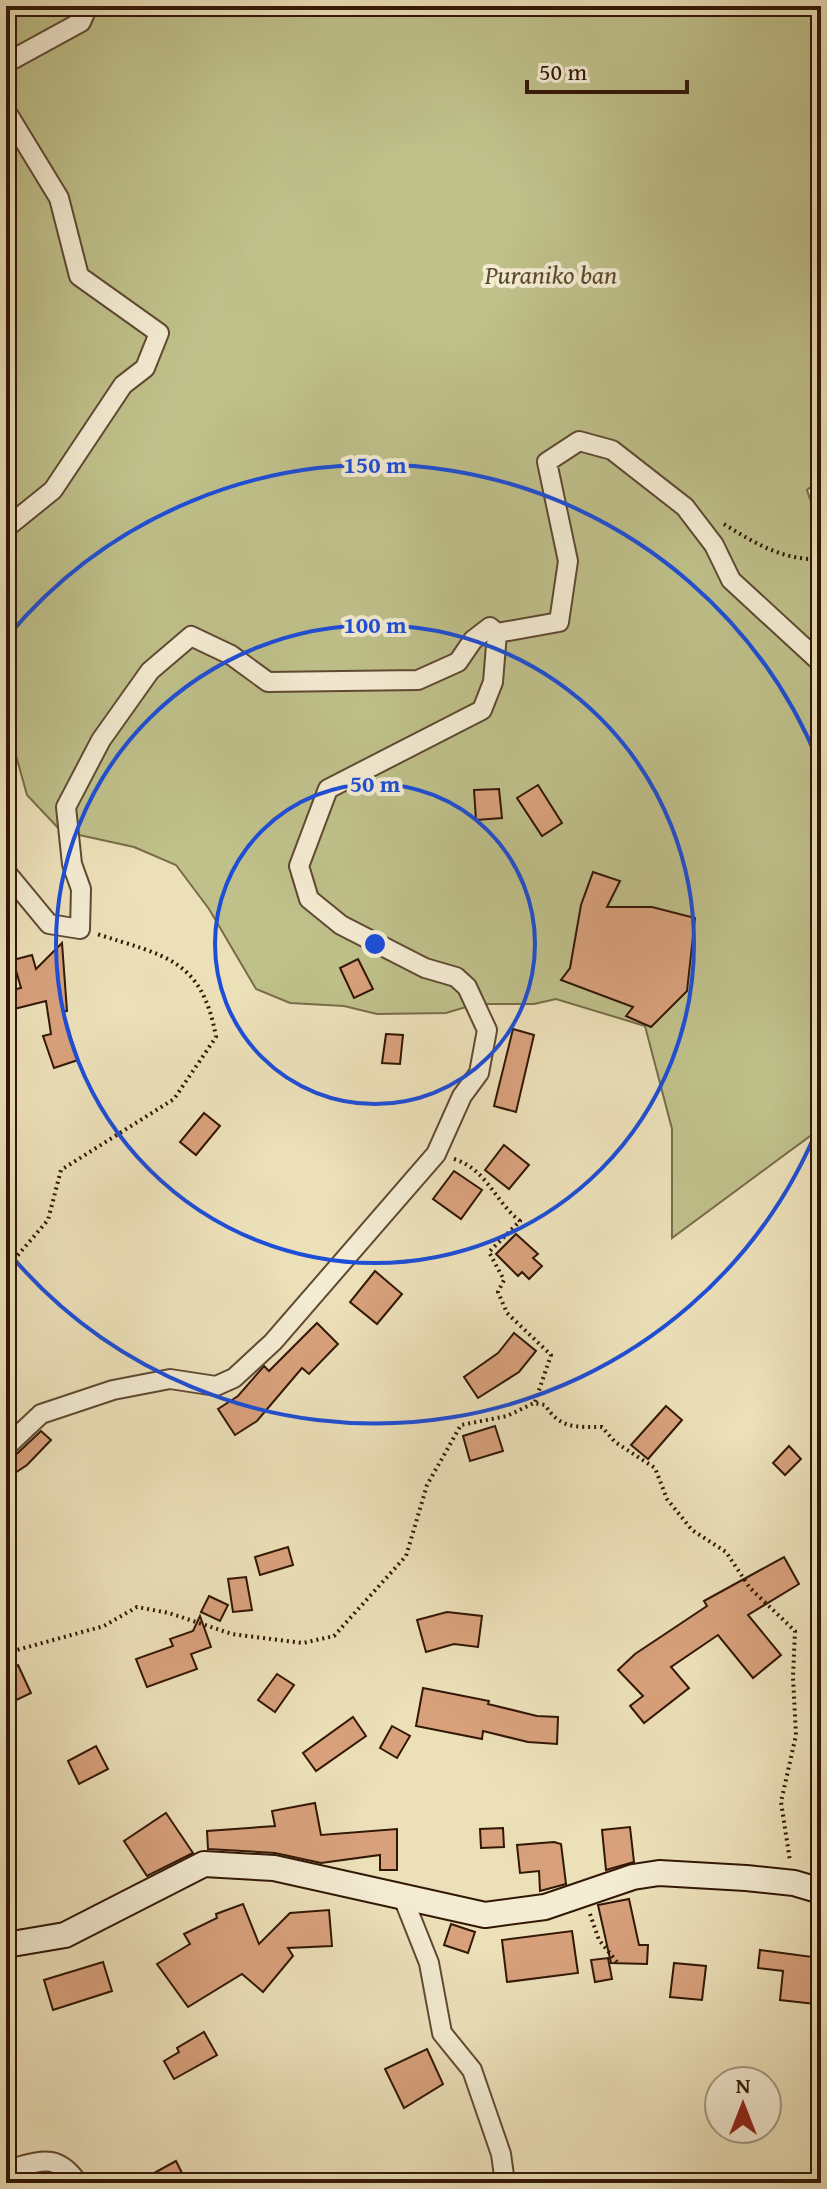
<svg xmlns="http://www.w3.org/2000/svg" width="827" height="2189" font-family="'Gentium Book Plus',serif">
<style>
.green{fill:#bfc08a;stroke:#786c48;stroke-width:2}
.building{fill:#d8a17c;stroke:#321705;stroke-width:2}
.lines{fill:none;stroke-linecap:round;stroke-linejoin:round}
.street-casing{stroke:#604932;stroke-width:22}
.secondary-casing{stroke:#321705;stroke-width:28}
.path{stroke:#321705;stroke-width:4;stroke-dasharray:2 4;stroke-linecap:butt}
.street{stroke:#f3ebd2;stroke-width:18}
.secondary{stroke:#f3ebd2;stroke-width:24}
.ring{fill:none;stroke:#1d4ed8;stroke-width:4}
.labels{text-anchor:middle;stroke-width:8;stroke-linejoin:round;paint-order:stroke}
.park-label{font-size:26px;font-style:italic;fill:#5c4a2d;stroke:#f3ebd2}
.centre{fill:#1d4ed8;stroke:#f3ebd2;stroke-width:4}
.ring-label{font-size:24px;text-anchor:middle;font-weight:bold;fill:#1d4ed8;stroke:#f3ebd2;stroke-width:8;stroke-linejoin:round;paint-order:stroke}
</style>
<rect width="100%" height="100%" fill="#ece0b9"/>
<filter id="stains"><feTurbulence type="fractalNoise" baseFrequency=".0025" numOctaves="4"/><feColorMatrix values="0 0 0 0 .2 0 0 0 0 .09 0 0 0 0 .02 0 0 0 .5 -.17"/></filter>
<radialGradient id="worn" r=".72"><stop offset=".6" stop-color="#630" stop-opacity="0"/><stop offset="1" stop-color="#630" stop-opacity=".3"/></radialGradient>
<!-- green -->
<polygon class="green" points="6,6 821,6 821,478 807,490 821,531 821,1128 672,1238 672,1129 645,1026 556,999 534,1004 476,1004 446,1013 377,1014 344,1006 290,1003 256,989 209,909 176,865 134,847 61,831 27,795 10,734 6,732"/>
<!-- building -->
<g class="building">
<polygon points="538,785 562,823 542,836 517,798"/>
<polygon points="499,789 502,818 476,820 474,790"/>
<polygon points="593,872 620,881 607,907 652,907 695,918 687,991 651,1027 626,1016 633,1007 561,980 570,968 581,905"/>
<polygon points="62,943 67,1011 63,1012 78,1060 54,1068 43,1036 51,1034 46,1001 10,1010 6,991 21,988 13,960 32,955 36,969"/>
<polygon points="358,959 373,989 354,998 340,968"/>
<polygon points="513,1029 534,1035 516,1112 494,1106"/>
<polygon points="386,1034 403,1035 400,1064 382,1063"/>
<polygon points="204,1113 220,1126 196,1155 180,1142"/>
<polygon points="504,1145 529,1165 509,1189 485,1170"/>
<polygon points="454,1171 482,1190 461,1219 433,1199"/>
<polygon points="516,1234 538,1254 533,1258 542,1266 529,1279 522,1272 518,1276 496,1254"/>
<polygon points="375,1271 402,1294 377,1324 350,1302"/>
<polygon points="317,1323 338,1344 309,1374 302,1368 257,1421 235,1435 218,1409 238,1396 264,1366 269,1371"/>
<polygon points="514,1333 536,1351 519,1372 478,1398 464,1377 498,1353"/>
<polygon points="666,1406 682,1420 648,1459 631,1445"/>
<polygon points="495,1426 503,1451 470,1461 463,1436"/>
<polygon points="41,1431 51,1440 27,1465 6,1479 6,1464"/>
<polygon points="789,1446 801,1459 785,1475 773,1463"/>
<polygon points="288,1547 293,1565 260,1575 255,1557"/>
<polygon points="784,1557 799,1584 748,1615 781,1655 753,1678 718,1635 671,1667 689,1688 644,1723 630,1706 643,1696 618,1670 635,1654 707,1606 704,1601"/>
<polygon points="246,1577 252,1610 233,1612 228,1579"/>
<polygon points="209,1596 228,1605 220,1621 201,1612"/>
<polygon points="447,1612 482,1616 478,1647 454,1644 426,1652 417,1620"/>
<polygon points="200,1616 211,1647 191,1654 197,1669 147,1687 136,1659 173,1646 170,1639 193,1631"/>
<polygon points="18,1665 31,1693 6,1705 6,1671"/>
<polygon points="277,1674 294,1685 275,1712 258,1700"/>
<polygon points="423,1688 489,1701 488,1704 537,1716 558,1717 557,1744 528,1742 483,1731 482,1739 416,1726"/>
<polygon points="353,1717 366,1736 316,1771 303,1753"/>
<polygon points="392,1726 410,1736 397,1758 380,1748"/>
<polygon points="96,1746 108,1769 79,1784 68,1761"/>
<polygon points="315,1803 321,1835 397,1829 397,1870 380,1870 380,1855 321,1863 275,1853 208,1849 207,1831 275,1826 272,1811"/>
<polygon points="166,1813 193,1853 147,1876 124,1841"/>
<polygon points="630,1827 634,1862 606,1870 602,1830"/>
<polygon points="503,1828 504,1847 481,1848 480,1829"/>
<polygon points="554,1842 561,1844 566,1884 540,1891 539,1871 520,1873 517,1845"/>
<polygon points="629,1899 639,1945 648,1945 647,1964 611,1963 598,1905"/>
<polygon points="243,1904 259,1944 290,1913 329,1910 332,1946 288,1948 293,1956 263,1992 242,1974 188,2007 157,1964 190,1944 184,1934 217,1918 216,1914"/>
<polygon points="451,1924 475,1932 468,1953 444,1945"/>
<polygon points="572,1931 578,1973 507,1982 502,1940"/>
<polygon points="760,1950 820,1958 815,2004 780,2000 783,1971 758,1968"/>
<polygon points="608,1958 612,1979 595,1982 591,1960"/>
<polygon points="103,1962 112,1991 53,2010 44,1980"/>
<polygon points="674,1963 706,1966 702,2000 670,1997"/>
<polygon points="204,2032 217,2055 174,2079 164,2061 179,2052 177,2048"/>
<polygon points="427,2049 443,2084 404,2108 385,2069"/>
<polygon points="176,2161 187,2183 136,2183"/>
</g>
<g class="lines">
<defs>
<g id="street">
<polyline points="6,63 81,22 88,6"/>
<polyline points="6,111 59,198 79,276 159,333 145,368 123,385 53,490 6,528"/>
<polyline points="6,872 49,924 80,929 81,889 72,864 66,807 101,740 150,671 191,636 231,655 268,682 418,680 458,662 473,640 490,627 497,633"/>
<polyline points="6,1447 41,1414 113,1390 170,1379 216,1386 234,1378 273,1342 436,1154 462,1096 479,1073 487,1030 467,987 456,977 425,968 341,925 309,899 299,866 328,789 482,710 493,682 497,633 559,622 568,561 547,462 579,441 612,450 685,507 714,545 731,580 821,663"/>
<polyline points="402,1895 429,1963 442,2033 472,2070 501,2154 505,2183"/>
<path d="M6 2170C39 2162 56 2151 78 2183"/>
</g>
<polyline id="secondary" points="6,1945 65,1935 204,1864 274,1868 485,1915 545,1907 633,1877 659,1873 746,1878 794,1883 821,1891"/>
</defs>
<!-- street casing -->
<use href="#street" class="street-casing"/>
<!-- secondary casing -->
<use href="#secondary" class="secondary-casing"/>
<!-- path -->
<g class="path">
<path d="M724 524C754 543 784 561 821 559"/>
<path d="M454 1159C487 1169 495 1202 520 1221L489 1252 504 1280 498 1292 507 1313 551 1355 535 1402"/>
<path d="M6 1269 48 1220 61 1170 174 1099 216 1037C202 958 164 956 97 934"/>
<path d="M6 1653 104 1626 137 1607 169 1613 232 1634 303 1643 334 1636 406 1556 427 1485 461 1425 507 1416 534 1403 545 1405C560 1429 576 1427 602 1427L615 1442 655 1468 667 1499 692 1530 726 1552 750 1588 795 1631 793 1677 796 1735 781 1802 790 1861"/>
<polyline points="590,1914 599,1940 617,1962"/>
</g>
<!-- street -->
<use href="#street" class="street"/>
<!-- secondary -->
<use href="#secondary" class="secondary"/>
</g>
<!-- distance rings -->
<g class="ring">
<circle cx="375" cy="944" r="160"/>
<circle cx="375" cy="944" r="319"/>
<path d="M821 1120A479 479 0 0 1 8 1252M8 636A479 479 0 0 1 821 768"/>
</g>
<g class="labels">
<!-- park labels -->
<g class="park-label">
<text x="551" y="284">Puraniko ban</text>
</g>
</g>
<circle cx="375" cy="944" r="12" class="centre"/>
<g class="ring-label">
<text x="375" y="473">150 m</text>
<text x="375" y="633">100 m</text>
<text x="375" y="792">50 m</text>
</g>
<!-- margin -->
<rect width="827" height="2189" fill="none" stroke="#ece0b9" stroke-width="32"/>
<rect x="8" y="8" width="811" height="2173" fill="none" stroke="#321705" stroke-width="4"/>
<rect x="16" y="16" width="795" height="2157" fill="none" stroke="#321705" stroke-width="2"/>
<!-- north arrow -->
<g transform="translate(743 2105)"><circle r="38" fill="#f3ebd2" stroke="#a69680" stroke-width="2"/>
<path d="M0-6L14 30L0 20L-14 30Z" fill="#8f2418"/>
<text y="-12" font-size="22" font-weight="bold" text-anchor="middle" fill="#321705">N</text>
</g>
<!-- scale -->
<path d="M527 80v12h160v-12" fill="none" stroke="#321705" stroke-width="4"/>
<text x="539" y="80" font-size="24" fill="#321705" stroke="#f3ebd2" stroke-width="6" paint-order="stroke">50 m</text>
<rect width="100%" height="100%" filter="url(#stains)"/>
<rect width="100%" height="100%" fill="url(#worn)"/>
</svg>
